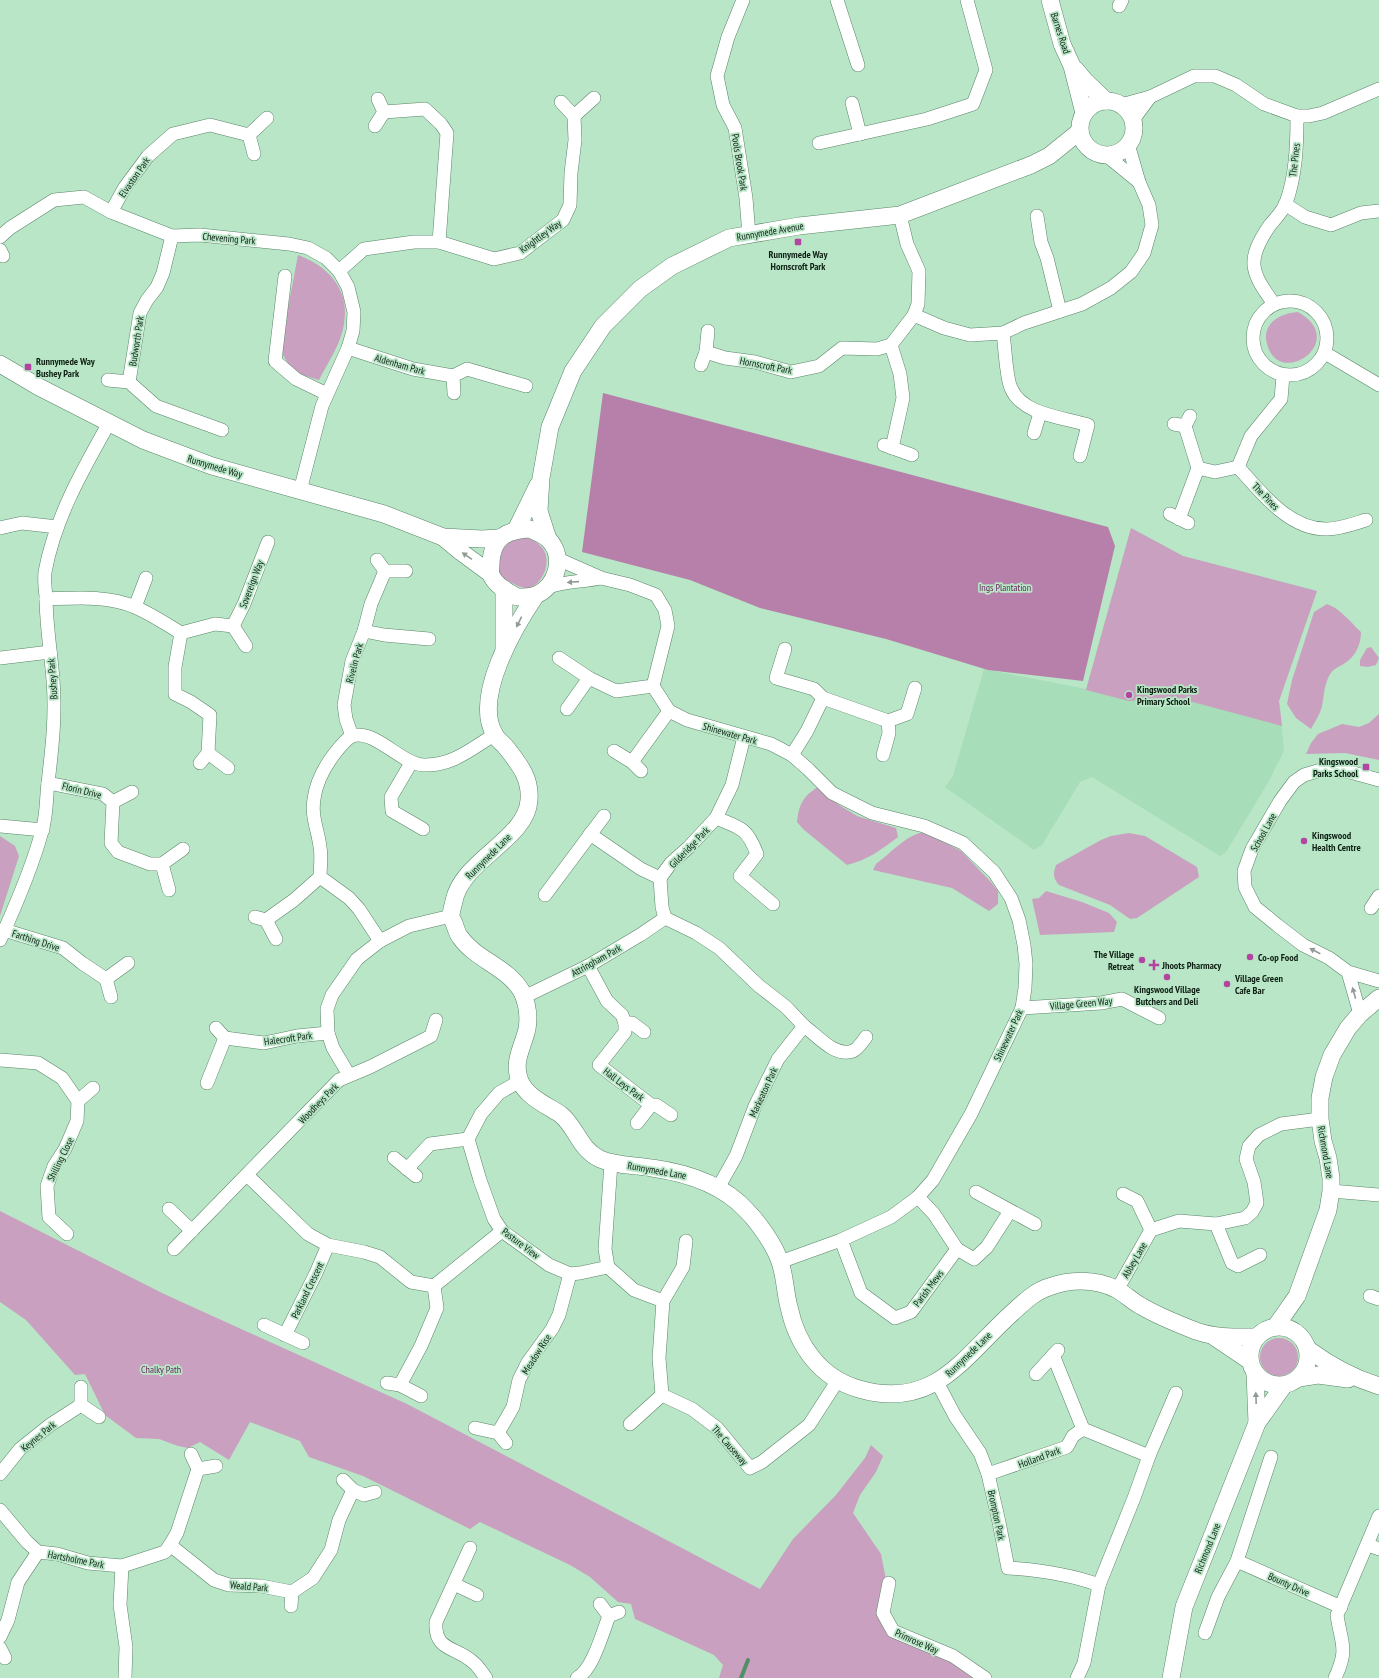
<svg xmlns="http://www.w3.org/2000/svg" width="1379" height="1678" font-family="'PT Sans Narrow',sans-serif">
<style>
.built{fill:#a8ddb9}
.green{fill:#c9a0c0}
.forest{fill:#b780ab}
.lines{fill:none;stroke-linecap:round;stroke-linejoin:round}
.stream{stroke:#518f67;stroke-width:4}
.minor-casing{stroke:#5a8568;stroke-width:14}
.tertiary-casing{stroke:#5a8568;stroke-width:18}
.minor{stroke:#fff;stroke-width:13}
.tertiary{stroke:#fff;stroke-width:17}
.oneway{fill:#939a95}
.poi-dot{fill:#b344a1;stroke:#b8e6c6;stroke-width:1.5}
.labels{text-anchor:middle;stroke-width:3.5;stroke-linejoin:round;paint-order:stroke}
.street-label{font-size:10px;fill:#0e1f14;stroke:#b8e6c6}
.poi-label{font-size:10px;font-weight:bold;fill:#0e1f14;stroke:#b8e6c6;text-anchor:start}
.park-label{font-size:10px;fill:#69275e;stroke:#b8e6c6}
</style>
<rect width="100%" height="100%" fill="#b8e6c6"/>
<!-- built -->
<polygon class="built" points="1131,528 1183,556 1317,591 1279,701 1284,751 1269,781 1226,852 1220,856 1092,777 1080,782 1042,845 1034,850 945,787 953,776 984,669 1086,689"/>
<!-- green -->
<g class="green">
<path d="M298 255C331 267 352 293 343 329 339 347 327 364 319 380L293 372 280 350Z"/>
<path d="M1298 312C1350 341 1279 390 1267 344 1261 323 1281 313 1298 312Z"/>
<polygon points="1131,528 1183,556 1317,591 1279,701 1282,726 1174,697 1129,701 1086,690"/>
<path d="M520 536C529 538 538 541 543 549 552 561 543 584 529 588 524 589 518 586 514 584 509 582 504 579 501 575 494 564 500 546 511 539 513 538 517 537 520 536Z"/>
<path d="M1327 604C1341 609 1350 622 1361 632 1361 645 1355 658 1342 665 1336 668 1332 670 1329 676 1324 686 1324 696 1322 706 1320 714 1315 722 1311 729L1296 718 1287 704 1292 680 1314 612Z"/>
<polygon points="1371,647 1379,658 1376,665 1368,667 1360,666 1360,660 1367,648"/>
<polygon points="1379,714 1379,760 1345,753 1306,754 1311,743 1318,734 1342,724 1359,727 1369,723"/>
<path d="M818 787 839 805 857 816 896 828 898 837C882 849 868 860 847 865L803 829 797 822C799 805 802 797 818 787Z"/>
<path d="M925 832 961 851 990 881 998 891V904L989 911 952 888 873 870 876 864C891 853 907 834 925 832Z"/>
<path d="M1129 833 1145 836 1197 867 1199 877 1137 918 1130 919 1110 905 1059 885C1053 878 1053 874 1056 865L1101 840 1111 836Z"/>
<polygon points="0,836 15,846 19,856 0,916"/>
<polygon points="1046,891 1082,902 1109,913 1117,922 1114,932 1040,935 1032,899 1039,898"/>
<polygon points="0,1211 164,1294 407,1404 760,1589 793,1539 836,1495 865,1458 871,1445 883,1456 876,1472 860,1495 853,1513 881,1554 886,1580 891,1633 950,1660 976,1678 719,1678 723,1665 714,1655 635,1619 631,1604 618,1602 590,1577 570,1565 480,1522 470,1529 363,1476 309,1457 300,1441 250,1422 229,1460 200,1442 188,1448 178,1446 159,1439 136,1438 105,1415 85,1374 75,1375 26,1320 0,1302"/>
<circle cx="1279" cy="1357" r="19"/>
</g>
<!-- forest -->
<polygon class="forest" points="603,393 1108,527 1115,546 1083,681 988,670 886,639 760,608 690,580 582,552"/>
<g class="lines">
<!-- stream -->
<polyline class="stream" points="741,1678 748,1660"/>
<defs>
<g id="minor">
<polyline points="743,0 728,37 717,76 723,105 735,128 746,198 749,235"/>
<polyline points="837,0 858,65"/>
<polyline points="1119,6 1122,0"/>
<polyline points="561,102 574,116 594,98"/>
<polyline points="852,103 860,134"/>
<polyline points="1121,105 1150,97 1194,76 1215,76 1236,85 1264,104 1297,116 1309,116 1323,113 1379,89"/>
<polyline points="384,112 425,109 441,124 447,133 439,242"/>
<polyline points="1133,120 1150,97"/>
<polyline points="375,126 384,112 378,99"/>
<polyline points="819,143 927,119 973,104 986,70 967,0"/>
<polyline points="254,154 249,135 267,118"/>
<polyline points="1106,155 1139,182"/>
<polyline points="1285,204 1305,217 1331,225 1361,213 1379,211"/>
<polyline points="111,212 125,187 148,156 173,134 210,125 249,135"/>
<polyline points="900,215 907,244 919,271 918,304 914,315"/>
<polyline points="1037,216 1041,242 1047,258 1060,311"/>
<polyline points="0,237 10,228 54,200 84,197 111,212 172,236 200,235 289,244 308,248 326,258 339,271 348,287 354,312 353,331 348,348 322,406 300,491"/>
<polyline points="0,250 3,256"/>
<polyline points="339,271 364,249 414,242 439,242 494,259 520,253 563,220 570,205 571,173 575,140 574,116"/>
<polyline points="285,276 275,361 296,379 327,394"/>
<circle cx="1290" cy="338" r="37"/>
<path d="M1274 304C1250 271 1246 260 1270 225 1275 219 1283 211 1286 203 1296 175 1297 145 1297 116"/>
<path d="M1003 333C1005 346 1006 378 1011 388 1022 415 1063 417 1088 425L1080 456"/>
<polyline points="891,345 900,374 903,398 892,448"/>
<polyline points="348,348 413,369 453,376"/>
<polyline points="706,352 725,358 755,362 791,372 819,366 842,348 877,349 891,345 914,315 944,328 970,335 1003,333 1024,323 1082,304 1111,288 1131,272 1144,253 1152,225 1149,205 1139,182 1128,144"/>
<polyline points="1325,353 1379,385"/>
<polyline points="701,365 706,352 708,331"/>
<polyline points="108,380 129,382 156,406 222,430"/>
<polyline points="129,382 140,313 147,300 157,287 163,273 172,236"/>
<polyline points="454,393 453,376 467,369 526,386"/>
<polyline points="1174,424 1185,426 1190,416"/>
<polyline points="1034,433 1040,413"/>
<polyline points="884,445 912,455"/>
<polyline points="1238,467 1251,436 1281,399 1283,376"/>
<path d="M1198 468 1215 472 1238 467C1261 492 1289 530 1327 529 1340 529 1353 524 1366 520"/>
<polyline points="1170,514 1188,523"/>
<polyline points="1179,519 1198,468 1185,426"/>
<polyline points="0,528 22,523 57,527"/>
<polyline points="558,559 601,578 630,585 656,595 665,610 668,626 653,686 616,691 589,678"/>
<polyline points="377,560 385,571 406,571"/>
<path d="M546 588C563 581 583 582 601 578"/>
<path d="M46 599C75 598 107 595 135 607 151 614 166 624 181 633L175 667V694L191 702 210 715 208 753 200 763"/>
<polyline points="135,607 146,578"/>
<polyline points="233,626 246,646"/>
<polyline points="364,631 371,604 385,571"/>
<polyline points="181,633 215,624 233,626 244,604 268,542"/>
<polyline points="785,649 776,678 814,689 823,698 807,731 792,755"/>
<polyline points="0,658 50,652"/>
<polyline points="559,658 589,678 567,709"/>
<polyline points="653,686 669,711 687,720 771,744 792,755 808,769 832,793 872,813 924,826 963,843 994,872 1011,898 1019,920 1024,945 1026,964 1025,988 1022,1008 971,1114 933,1180 918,1197 891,1217 841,1240 780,1262"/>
<polyline points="823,698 888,721"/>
<polyline points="352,736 346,719 344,705 352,661 364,631 384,635 429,639"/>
<polyline points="614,751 632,762 641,771"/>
<polyline points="208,753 228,768"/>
<polyline points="883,755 889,733 888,721 907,714 915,688"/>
<polyline points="632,762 669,711"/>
<polyline points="411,763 391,797 392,811 423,829"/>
<polyline points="1379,780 1350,772 1321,770 1304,775 1294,782 1280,801 1252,849 1244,871 1245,887 1255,907 1277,925 1303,945 1329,958 1348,972 1379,981"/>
<polyline points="48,783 103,794 113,802 111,843 118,852 150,864 162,864 169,890"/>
<polyline points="113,802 132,792"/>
<path d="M716 818C741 828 747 828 757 854L740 876 773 904"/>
<polyline points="0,826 43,830"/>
<polyline points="590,834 641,869 660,878"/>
<polyline points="162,864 183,849"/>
<polyline points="660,878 671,863 689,847 716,818 732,785 744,737"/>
<polyline points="660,878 662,907 665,918"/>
<polyline points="545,895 604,816"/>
<polyline points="1371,908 1379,896"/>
<polyline points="255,917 266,920 276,939"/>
<polyline points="266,920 294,900 320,877"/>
<polyline points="4,930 63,948 82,963 106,979 128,963"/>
<path d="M0 940C16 905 32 868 42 831 47 815 46 799 48 783 52 749 56 715 53 680 51 652 46 625 46 596 45 588 44 580 45 572 55 518 82 471 109 423"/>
<path d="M380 941 359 909 349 898 320 877C320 868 322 857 320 847 318 830 311 817 314 799 316 783 325 766 335 753 339 748 346 739 352 736 374 728 402 765 424 765 452 766 471 749 494 735"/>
<polyline points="588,966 607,1001 622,1015 625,1023 632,1023 644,1032"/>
<polyline points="1348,972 1360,1014"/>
<polyline points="106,979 111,997"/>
<polyline points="524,997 588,966 640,935 665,918 696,933 719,948 759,986 786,1007 804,1026 778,1059 755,1106 736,1156 718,1188"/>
<polyline points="1022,1008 1101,1003 1122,999 1159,1018"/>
<polyline points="625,1023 625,1032 599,1065 651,1105 656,1105 671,1115"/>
<path d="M804 1026C817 1035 835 1058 853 1051 858 1049 863 1041 866 1037"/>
<polyline points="216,1028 225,1038 264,1043 297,1036 328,1033"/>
<polyline points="0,1060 38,1063 62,1078 78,1101 77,1121 65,1149 54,1166 47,1186 49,1217 67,1234"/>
<polyline points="349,1075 333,1048 328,1033 327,1009 332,995 357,959 380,941 409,926 451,916"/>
<polyline points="520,1081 499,1093 481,1114 468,1139 480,1180 494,1219 502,1231 549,1265 570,1274 580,1273 608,1267"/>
<polyline points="207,1083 225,1038"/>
<polyline points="78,1101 93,1088"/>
<polyline points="637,1123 651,1105"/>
<polyline points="394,1158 416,1176"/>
<polyline points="611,1163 605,1249 608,1267 634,1290 663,1301"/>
<polyline points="407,1169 430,1144 468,1139"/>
<polyline points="247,1175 308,1234 328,1245 364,1252 380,1257 411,1282 434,1286"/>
<polyline points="1331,1191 1379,1195"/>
<polyline points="976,1192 1035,1224"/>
<polyline points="1123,1194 1137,1201 1151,1230"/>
<polyline points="918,1197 934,1214 957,1249"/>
<polyline points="169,1209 192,1231"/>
<polyline points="1216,1224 1232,1263 1238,1266 1260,1255"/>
<polyline points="841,1240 861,1293 895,1318 911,1312 957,1249 974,1259 987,1247 1010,1211"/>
<polyline points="686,1241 683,1267 663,1301 659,1358 662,1395 692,1409 717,1428 750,1468 762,1462 809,1425 838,1380"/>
<polyline points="174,1249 339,1080 370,1067 431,1036 436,1020"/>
<polyline points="1117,1290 1151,1230 1179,1221 1216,1224 1245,1218 1252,1212 1257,1203 1254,1182 1246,1159 1249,1146 1259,1135 1281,1124 1320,1119"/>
<polyline points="1370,1296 1379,1299"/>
<polyline points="264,1325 303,1343"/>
<polyline points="285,1335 316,1273 328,1245"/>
<polyline points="1053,1355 1083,1429 1149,1456"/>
<polyline points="1036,1374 1058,1350"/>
<path d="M937 1382 955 1416 980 1453 988 1474 999 1522 1008 1568C1040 1570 1069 1574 1099 1585"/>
<polyline points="387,1383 400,1385 421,1396"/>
<polyline points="400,1385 421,1346 437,1308 434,1286 502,1231"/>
<polyline points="81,1387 81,1405 99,1417"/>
<polyline points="630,1424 662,1395"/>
<polyline points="475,1428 498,1433 506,1443"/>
<polyline points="498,1433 513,1407 519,1380 528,1362 552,1329 559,1315 570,1274"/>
<polyline points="191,1454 198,1469 216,1466"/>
<polyline points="0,1474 20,1449 50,1425 81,1405"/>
<polyline points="988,1474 1067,1447 1073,1436 1083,1429"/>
<polyline points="343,1480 353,1490 364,1495 375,1492"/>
<polyline points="0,1510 27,1542 38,1552 57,1554 88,1563 122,1566 165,1552 170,1545 177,1533 198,1469"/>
<polyline points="170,1545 214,1580 229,1585 261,1586 292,1592 313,1578 331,1550 339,1520 353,1490"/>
<polyline points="1368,1545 1379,1549"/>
<path d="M470 1548 436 1622C434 1652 457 1646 474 1663 479 1667 482 1673 486 1678"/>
<polyline points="1237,1561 1341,1607"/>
<polyline points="122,1566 120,1605 126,1647 125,1678"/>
<polyline points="889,1583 883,1613 893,1631 953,1656 985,1678"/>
<polyline points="454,1584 477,1595"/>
<polyline points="600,1604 609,1616 619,1612"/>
<polyline points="291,1606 292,1592"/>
<polyline points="1205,1633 1218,1597 1237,1561 1271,1457"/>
<polyline points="0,1637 8,1620 18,1582 38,1552"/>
<polyline points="0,1648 5,1658"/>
<path d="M577 1678C593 1669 602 1634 609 1616"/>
<polyline points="1077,1678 1084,1663 1099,1585 1134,1498 1149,1456 1176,1393"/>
<path d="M1335 1678C1349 1648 1341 1644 1337 1615L1379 1516"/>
</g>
<g id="tertiary">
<polyline points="1050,0 1062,44 1072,66 1084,113"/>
<polyline points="1075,69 1085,81 1106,101"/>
<circle cx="1107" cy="128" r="27"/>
<polyline points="0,364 39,387 143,440 212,466 384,514 443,537 482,539 499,538"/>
<path d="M530 529C536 532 545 535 549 540 565 557 557 586 536 595 530 597 523 597 517 597 508 592 496 586 491 575 490 572 491 567 491 563 492 537 507 530 530 529Z"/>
<polyline points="516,530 538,485"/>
<polyline points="443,537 461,552 491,574"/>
<polyline points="548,539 539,511 541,478 550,427 573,371 603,326 640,289 672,266 729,238 799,226 900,215 1031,165 1049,156 1080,131"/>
<path d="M536 595C515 626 472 698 495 735 497 739 501 742 505 746 518 763 531 777 529 800 527 839 462 860 454 901 453 906 451 911 451 916 451 918 453 921 454 923 455 926 458 935 460 937 476 960 508 967 522 992 527 1003 529 1017 527 1029 523 1047 512 1062 520 1081 527 1097 546 1105 560 1114 577 1127 578 1148 600 1159 616 1166 635 1165 652 1168 687 1173 723 1184 747 1211 759 1223 775 1246 780 1262 785 1276 785 1292 789 1307 797 1345 820 1378 859 1389 935 1411 964 1356 1012 1313 1023 1303 1035 1291 1049 1287 1071 1279 1095 1279 1116 1289 1125 1294 1132 1301 1141 1306 1158 1316 1178 1324 1196 1331 1216 1338 1236 1337 1257 1337"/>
<polyline points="504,648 504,589"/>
<polyline points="1276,1326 1297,1296 1328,1210 1331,1191 1331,1178 1328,1158 1323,1141 1320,1119 1320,1098 1324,1077 1332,1055 1348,1028 1360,1014 1379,998"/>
<circle cx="1279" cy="1356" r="29"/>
<polyline points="1213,1336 1250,1361"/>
<path d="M1309 1350C1331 1366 1353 1378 1379 1386"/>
<polyline points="1255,1373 1257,1423"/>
<polyline points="1299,1378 1318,1375 1348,1379"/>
<polyline points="1171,1678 1184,1607 1257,1423 1284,1385"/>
</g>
</defs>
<!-- minor casing -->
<use href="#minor" class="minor-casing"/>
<!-- tertiary casing -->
<use href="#tertiary" class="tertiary-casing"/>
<!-- minor -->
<use href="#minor" class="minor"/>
<!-- tertiary -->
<use href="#tertiary" class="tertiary"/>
</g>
<!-- one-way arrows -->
<defs><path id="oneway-solid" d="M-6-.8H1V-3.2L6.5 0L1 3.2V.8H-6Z"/></defs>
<g class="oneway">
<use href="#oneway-solid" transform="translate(467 556) rotate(-146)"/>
<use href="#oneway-solid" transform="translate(573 582) rotate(176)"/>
<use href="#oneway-solid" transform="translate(519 622) rotate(116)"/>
<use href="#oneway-solid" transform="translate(1315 951) rotate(-153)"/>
<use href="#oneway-solid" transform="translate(1354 993) rotate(-106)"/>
<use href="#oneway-solid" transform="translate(1256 1398) rotate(-92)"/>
</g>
<!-- markers -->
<g class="poi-dot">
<rect x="794" y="238" width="8" height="8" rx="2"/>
<rect x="24" y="363" width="8" height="8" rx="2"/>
<circle cx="1129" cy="695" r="4"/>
<rect x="1362" y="763" width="8" height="8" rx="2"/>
<circle cx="1304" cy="841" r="4"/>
<circle cx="1250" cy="957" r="4"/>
<circle cx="1142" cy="960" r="4"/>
<path d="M1152 959h4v4h4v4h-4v4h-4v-4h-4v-4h4z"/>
<circle cx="1167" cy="977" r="4"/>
<circle cx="1227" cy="984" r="4"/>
</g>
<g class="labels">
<!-- street labels -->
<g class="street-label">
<text transform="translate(1061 33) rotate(72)" y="4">Barnes Road</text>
<text transform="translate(1294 160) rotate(-83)" y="4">The Pines</text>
<text transform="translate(740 162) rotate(81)" y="4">Pools Brook Park</text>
<text transform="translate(134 177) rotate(-55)" y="4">Elvaston Park</text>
<text transform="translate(770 231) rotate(-10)" y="4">Runnymede Avenue</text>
<text transform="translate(540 236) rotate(-36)" y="4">Knightley Way</text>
<text transform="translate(229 238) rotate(5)" y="4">Chevening Park</text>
<text transform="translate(136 341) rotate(-81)" y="4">Budworth Park</text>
<text transform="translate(400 364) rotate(16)" y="4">Aldenham Park</text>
<text transform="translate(766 365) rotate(11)" y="4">Hornscroft Park</text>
<text transform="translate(215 466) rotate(17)" y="4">Runnymede Way</text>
<text transform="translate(1266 496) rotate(46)" y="4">The Pines</text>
<text transform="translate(251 584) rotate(-69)" y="4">Sovereign Way</text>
<text transform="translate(354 663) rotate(-75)" y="4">Rivelin Park</text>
<text transform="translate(52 679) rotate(-94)" y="4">Bushey Park</text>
<text transform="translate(730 733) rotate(16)" y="4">Shinewater Park</text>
<text transform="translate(82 790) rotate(14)" y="4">Florin Drive</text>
<text transform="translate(1263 832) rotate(-61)" y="4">School Lane</text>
<text transform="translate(689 847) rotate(-46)" y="4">Gilderidge Park</text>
<text transform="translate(488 856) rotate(-45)" y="4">Runnymede Lane</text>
<text transform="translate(36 940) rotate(18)" y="4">Farthing Drive</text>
<text transform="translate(596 960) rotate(-29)" y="4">Attringham Park</text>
<text transform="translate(1081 1003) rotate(-5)" y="4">Village Green Way</text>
<text transform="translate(1008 1035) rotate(-65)" y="4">Shinewater Park</text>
<text transform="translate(288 1038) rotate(-8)" y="4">Halecroft Park</text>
<text transform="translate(624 1084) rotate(37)" y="4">Hall Leys Park</text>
<text transform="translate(763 1092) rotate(-65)" y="4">Markeaton Park</text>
<text transform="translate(318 1103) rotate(-46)" y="4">Woodheys Park</text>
<text transform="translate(1326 1152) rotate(80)" y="4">Richmond Lane</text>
<text transform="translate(60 1159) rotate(-64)" y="4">Shilling Close</text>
<text transform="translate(657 1170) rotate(10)" y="4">Runnymede Lane</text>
<text transform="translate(521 1243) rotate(37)" y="4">Pasture View</text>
<text transform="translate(1134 1260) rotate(-60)" y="4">Abbey Lane</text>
<text transform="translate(928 1288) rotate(-53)" y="4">Parish Mews</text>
<text transform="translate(307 1290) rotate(-64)" y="4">Parkland Crescent</text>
<text transform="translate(536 1354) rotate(-57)" y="4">Meadow Rise</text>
<text transform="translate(968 1354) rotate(-44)" y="4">Runnymede Lane</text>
<text transform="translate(38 1436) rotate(-39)" y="4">Keynes Park</text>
<text transform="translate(730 1445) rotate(49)" y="4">The Causeway</text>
<text transform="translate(1039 1457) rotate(-20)" y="4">Holland Park</text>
<text transform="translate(997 1515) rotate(78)" y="4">Brompton Park</text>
<text transform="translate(1207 1548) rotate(-68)" y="4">Richmond Lane</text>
<text transform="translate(76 1559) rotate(11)" y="4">Hartsholme Park</text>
<text transform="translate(1289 1584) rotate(24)" y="4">Bounty Drive</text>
<text transform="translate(249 1586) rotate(5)" y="4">Weald Park</text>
<text transform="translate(917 1641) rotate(24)" y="4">Primrose Way</text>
</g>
<!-- poi labels -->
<g class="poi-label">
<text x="798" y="258" text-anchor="middle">Runnymede Way<tspan x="798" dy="12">Hornscroft Park</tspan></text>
<text x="36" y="365">Runnymede Way<tspan x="36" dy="12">Bushey Park</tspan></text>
<text x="1137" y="693">Kingswood Parks<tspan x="1137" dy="12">Primary School</tspan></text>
<text x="1358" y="765" text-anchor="end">Kingswood<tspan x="1358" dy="12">Parks School</tspan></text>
<text x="1312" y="839">Kingswood<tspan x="1312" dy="12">Health Centre</tspan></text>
<text x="1134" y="958" text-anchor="end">The Village<tspan x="1134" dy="12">Retreat</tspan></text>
<text x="1258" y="961">Co-op Food</text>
<text x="1162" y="969">Jhoots Pharmacy</text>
<text x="1235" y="982">Village Green<tspan x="1235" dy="12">Cafe Bar</tspan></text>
<text x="1167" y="993" text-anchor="middle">Kingswood Village<tspan x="1167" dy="12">Butchers and Deli</tspan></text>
</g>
<!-- park labels -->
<g class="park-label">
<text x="1005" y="591">Ings Plantation</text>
<text x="161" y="1373">Chalky Path</text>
</g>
</g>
</svg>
